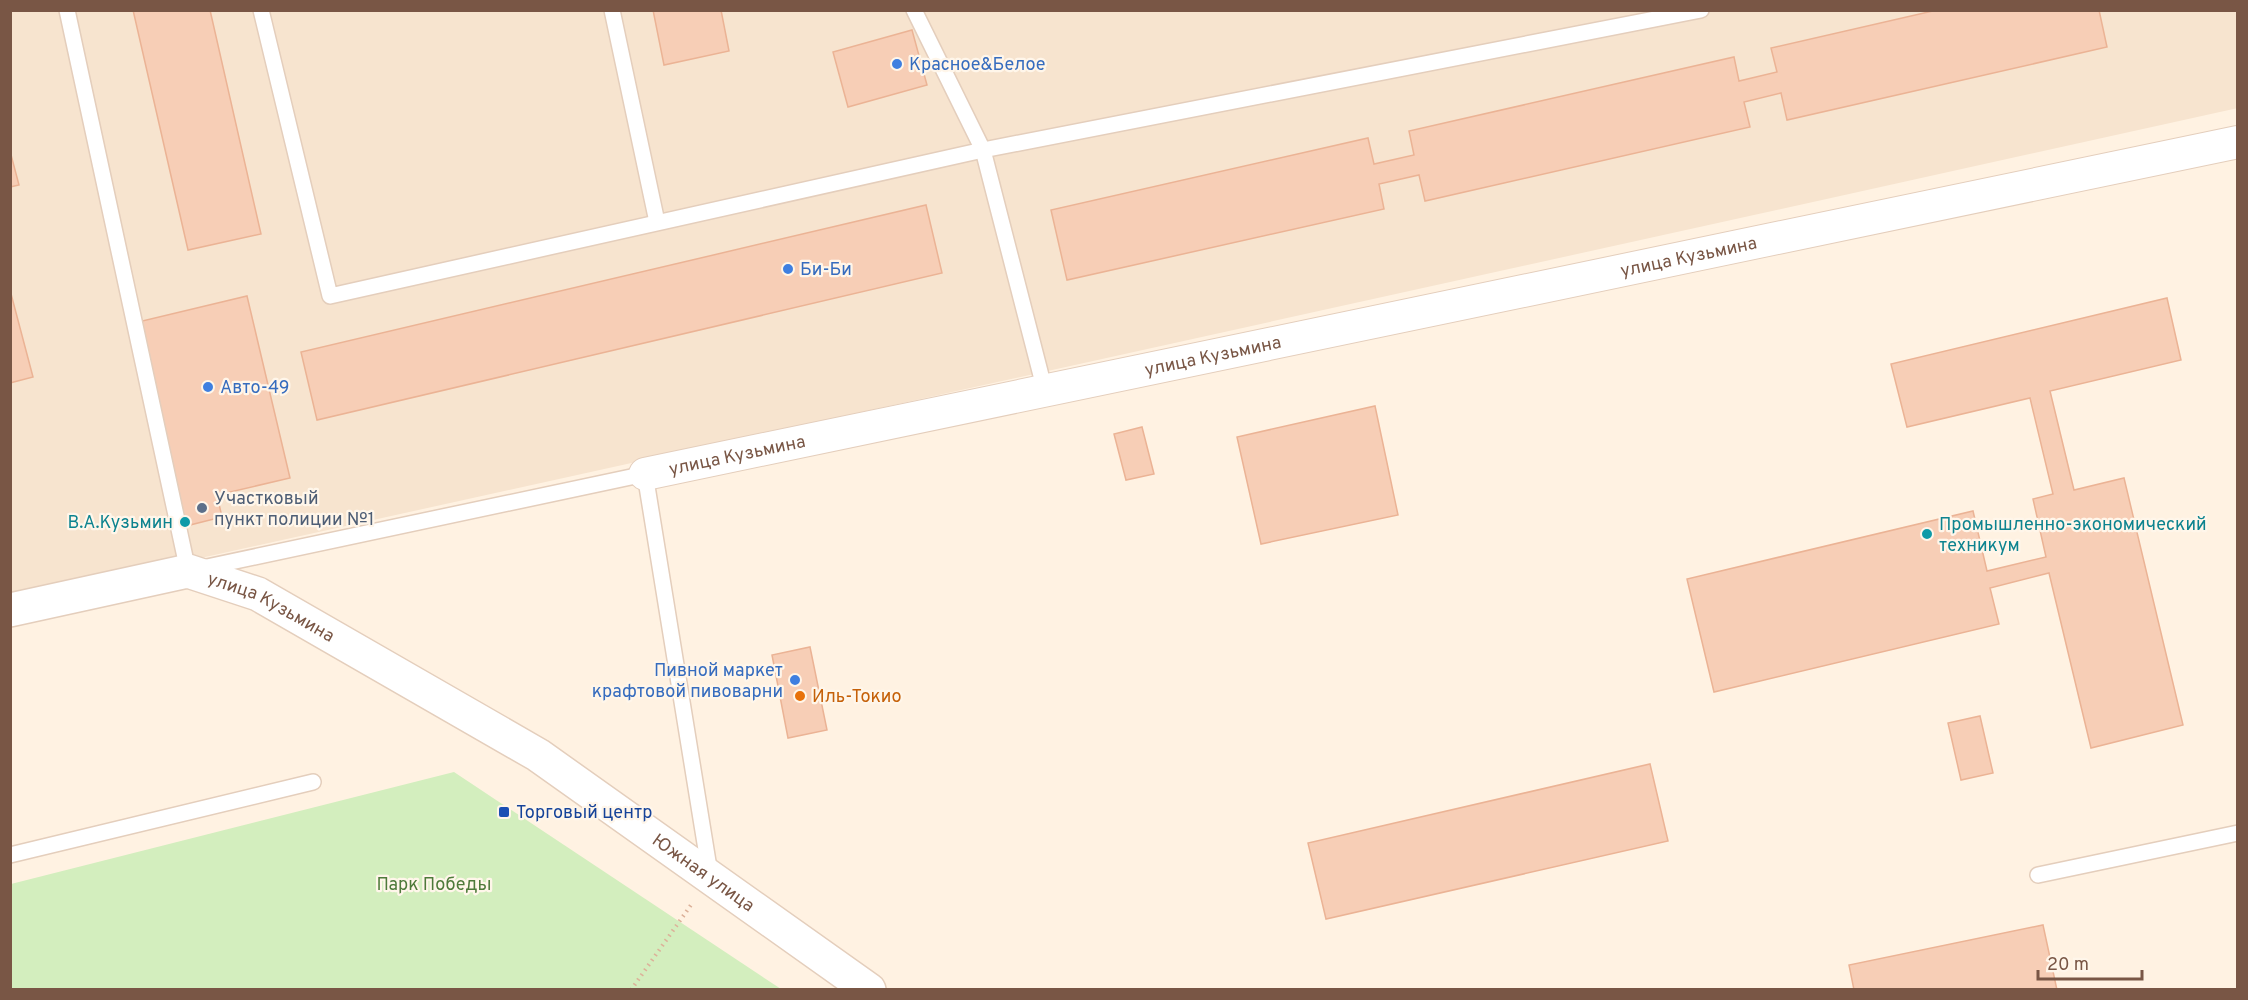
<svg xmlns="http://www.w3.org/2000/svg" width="2248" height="1000" font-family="Overpass,sans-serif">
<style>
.residential{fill:#f7e4cf}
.green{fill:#d3eebe}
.building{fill:#f7ceb6;stroke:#ebb395;stroke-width:1.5}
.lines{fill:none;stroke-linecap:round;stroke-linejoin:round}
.service-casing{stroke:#e4cebc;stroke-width:18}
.minor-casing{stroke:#e4cebc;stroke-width:34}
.tertiary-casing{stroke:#e4cebc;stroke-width:36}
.path{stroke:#dcb199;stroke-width:4;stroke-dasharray:1.5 4.5;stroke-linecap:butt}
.service{stroke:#fff;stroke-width:15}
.minor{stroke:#fff;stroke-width:32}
.tertiary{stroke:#fff;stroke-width:33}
.shop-dot{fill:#3f7fe0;stroke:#fff6ea;stroke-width:2}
.service-dot{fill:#5c6f8a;stroke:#fff6ea;stroke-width:2}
.culture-dot{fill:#0f9aa8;stroke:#fff6ea;stroke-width:2}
.food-dot{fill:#e8710a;stroke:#fff6ea;stroke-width:2}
.transit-dot{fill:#1a4fb4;stroke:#fff6ea;stroke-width:2}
.labels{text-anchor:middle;stroke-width:4.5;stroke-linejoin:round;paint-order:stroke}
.shop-label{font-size:18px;fill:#366cbe;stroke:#fff6ea;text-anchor:start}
.street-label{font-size:18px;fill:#795645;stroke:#fff6ea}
.service-label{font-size:18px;fill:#4e5e75;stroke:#fff6ea;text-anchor:start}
.culture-label{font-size:18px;fill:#0d838f;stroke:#fff6ea;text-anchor:end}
.food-label{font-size:18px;fill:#c56008;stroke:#fff6ea;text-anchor:start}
.transit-label{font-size:18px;fill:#164399;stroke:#fff6ea;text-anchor:start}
.park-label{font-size:18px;fill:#4e7a3a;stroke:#fff6ea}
</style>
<rect width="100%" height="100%" fill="#fff2e2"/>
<!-- residential -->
<polygon class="residential" points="2237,10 2238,108 11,600 10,11"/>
<!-- green -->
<polygon class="green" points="454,772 781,989 11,989 11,884"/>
<!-- building -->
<g class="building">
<polygon points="133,10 210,10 261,234 188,250"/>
<polygon points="653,10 721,10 729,51 664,65"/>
<polygon points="1937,10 2099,10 2107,47 1787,120 1781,93 1744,102 1750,127 1425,201 1419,175 1379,184 1384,209 1067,280 1051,210 1368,138 1374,164 1414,155 1409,131 1734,57 1739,81 1777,72 1771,48"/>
<polygon points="912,30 927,85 848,107 833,52"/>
<polygon points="10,151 19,185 10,187"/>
<polygon points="926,205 942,273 317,420 301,352"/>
<polygon points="10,290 33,377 10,383"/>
<polygon points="247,296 290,478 217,495 222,517 186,526 138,322"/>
<polygon points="2167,298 2181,360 2050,391 2074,490 2124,478 2183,725 2091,748 2049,573 1990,588 1999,624 1714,692 1687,579 1973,511 1987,571 2046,557 2033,499 2053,494 2030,398 1907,427 1891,364"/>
<polygon points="1375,406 1398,515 1261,544 1237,437"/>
<polygon points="1142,427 1154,474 1126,480 1114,434"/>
<polygon points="810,647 827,730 788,738 772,655"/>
<polygon points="1980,716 1993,773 1961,780 1948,723"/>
<polygon points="1650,764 1668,841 1326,919 1308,843"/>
<polygon points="2043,925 2057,990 1854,990 1849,965"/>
</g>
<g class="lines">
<defs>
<g id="service">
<polyline points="67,10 188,571 645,474 710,874"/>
<polyline points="261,10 330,296 983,150 1701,10"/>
<polyline points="612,10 657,222"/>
<polyline points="914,10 983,150 1045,391"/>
<polyline points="10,855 313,782"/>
<polyline points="2038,875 2238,833"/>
</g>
<g id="minor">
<path id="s1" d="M645 474 2238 142"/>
</g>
<g id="tertiary">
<path id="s2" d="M10 610 188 571 258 594 538 755 869 990"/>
</g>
</defs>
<!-- service casing -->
<use href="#service" class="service-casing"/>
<!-- minor casing -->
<use href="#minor" class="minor-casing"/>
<!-- tertiary casing -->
<use href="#tertiary" class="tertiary-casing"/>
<!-- path -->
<polyline class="path" points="631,990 691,905"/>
<!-- service -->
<use href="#service" class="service"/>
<!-- minor -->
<use href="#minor" class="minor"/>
<!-- tertiary -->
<use href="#tertiary" class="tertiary"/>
</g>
<!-- markers -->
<g class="shop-dot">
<circle cx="897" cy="64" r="6"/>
<circle cx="788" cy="269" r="6"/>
<circle cx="208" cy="387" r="6"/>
<circle cx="795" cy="680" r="6"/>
</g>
<circle class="service-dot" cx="202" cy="508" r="6"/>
<g class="culture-dot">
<circle cx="185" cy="522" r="6"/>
<circle cx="1927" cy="534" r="6"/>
</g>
<circle class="food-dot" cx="800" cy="696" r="6"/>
<rect class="transit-dot" x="498" y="806" width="12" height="12" rx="3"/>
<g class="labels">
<!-- shop labels -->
<g class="shop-label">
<text x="909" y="70">Красное&amp;Белое</text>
<text x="800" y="275">Би-Би</text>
<text x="220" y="393">Авто-49</text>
<text x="783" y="676" text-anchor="end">Пивной маркет<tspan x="783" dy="21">крафтовой пивоварни</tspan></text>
</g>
<!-- street labels -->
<g class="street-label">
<text dy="6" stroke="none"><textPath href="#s1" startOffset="1066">улица Кузьмина</textPath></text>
<text dy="6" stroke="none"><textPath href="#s1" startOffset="580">улица Кузьмина</textPath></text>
<text dy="6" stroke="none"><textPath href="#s1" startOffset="94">улица Кузьмина</textPath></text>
<text dy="6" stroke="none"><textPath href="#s2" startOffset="273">улица Кузьмина</textPath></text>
<text dy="6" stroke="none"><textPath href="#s2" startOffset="782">Южная улица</textPath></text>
</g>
<!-- service labels -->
<g class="service-label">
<text x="214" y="504">Участковый<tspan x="214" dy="21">пункт полиции №1</tspan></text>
</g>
<!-- culture labels -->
<g class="culture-label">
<text x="173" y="528">В.А.Кузьмин</text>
<text x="1939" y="530" text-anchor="start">Промышленно-экономический<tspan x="1939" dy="21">техникум</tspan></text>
</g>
<!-- food labels -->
<g class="food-label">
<text x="812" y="702">Иль-Токио</text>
</g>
<!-- transit labels -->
<g class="transit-label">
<text x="516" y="818">Торговый центр</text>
</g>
<!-- park labels -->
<g class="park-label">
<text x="434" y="890">Парк Победы</text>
</g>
</g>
<!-- border -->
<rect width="2248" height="1000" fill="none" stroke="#795645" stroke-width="24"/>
<!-- scale -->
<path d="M2038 970v9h104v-9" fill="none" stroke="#795645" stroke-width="3"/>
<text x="2047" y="970" font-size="18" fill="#795645" stroke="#fff6ea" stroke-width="4.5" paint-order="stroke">20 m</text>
</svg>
